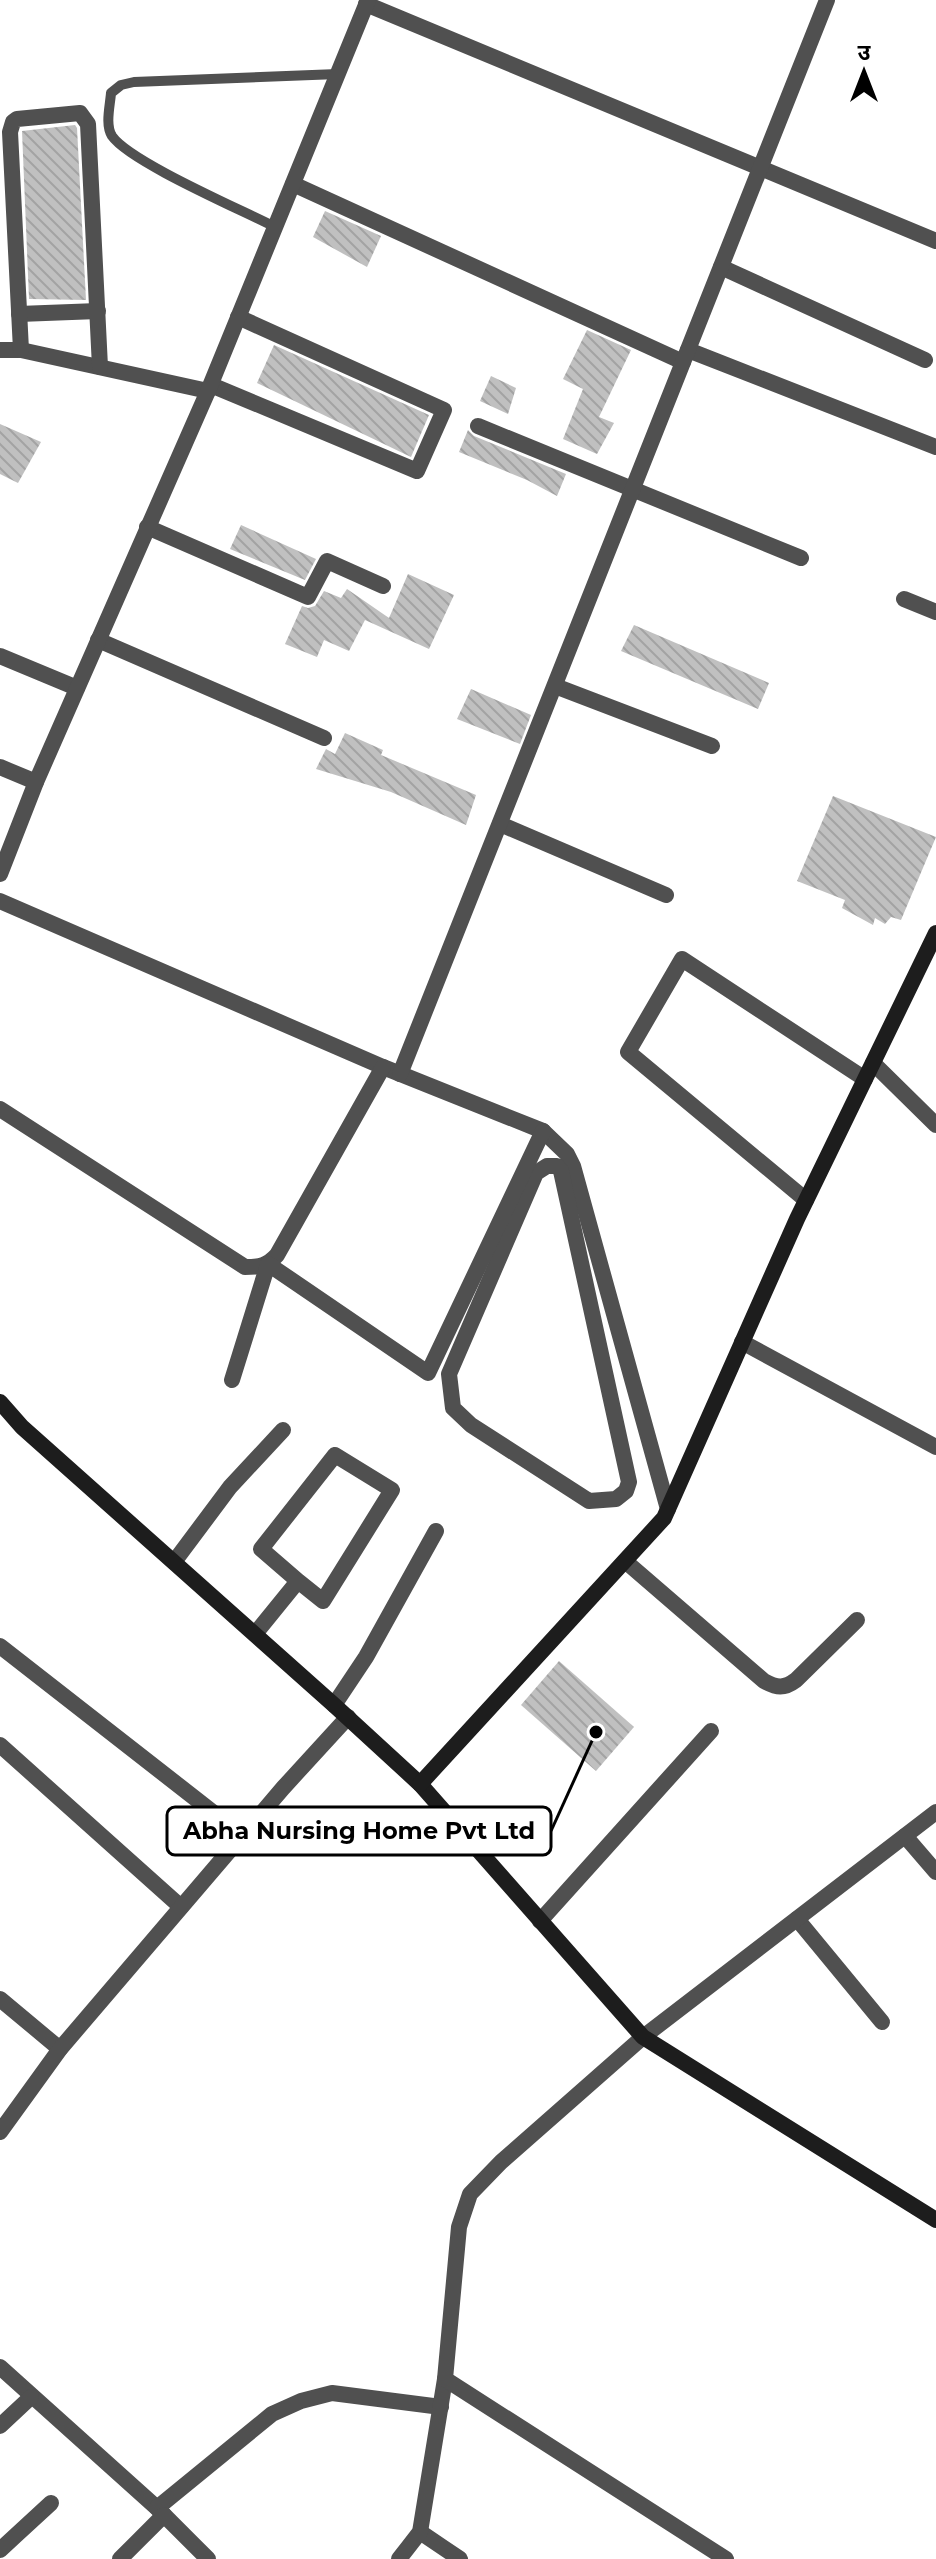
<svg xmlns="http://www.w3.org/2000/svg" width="936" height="2559" font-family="Montserrat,'Noto Sans Devanagari',sans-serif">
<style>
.building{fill:url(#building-back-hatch)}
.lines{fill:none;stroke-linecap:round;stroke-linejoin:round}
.lane{stroke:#505050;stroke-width:10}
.street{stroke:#505050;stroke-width:16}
.secondary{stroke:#1d1d1d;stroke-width:16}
.leader{fill:none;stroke:#000;stroke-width:3}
.callout-dot{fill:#000;stroke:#fff;stroke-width:3}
.callout{fill:#fff;stroke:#000;stroke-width:3}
.callout-label{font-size:24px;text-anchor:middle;font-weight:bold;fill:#000}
</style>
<defs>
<pattern id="building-back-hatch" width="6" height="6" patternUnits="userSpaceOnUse" patternTransform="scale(2)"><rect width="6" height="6" fill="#c0c0c0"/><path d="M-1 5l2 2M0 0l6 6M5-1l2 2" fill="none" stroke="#a3a3a3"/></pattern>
</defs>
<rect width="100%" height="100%" fill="#fff"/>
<!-- building -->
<g class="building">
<polygon points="75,125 77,128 86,300 29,299 22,131"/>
<polygon points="325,211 381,236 367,267 313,237"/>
<polygon points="587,330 631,350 599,417 614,423 597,454 563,439 583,389 563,379"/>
<polygon points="274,345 429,415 411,457 257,383"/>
<polygon points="491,376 516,388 508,414 480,401"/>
<polygon points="0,424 41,442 18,483 0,474"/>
<polygon points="468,430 474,436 566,474 557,496 527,480 459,452"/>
<polygon points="241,525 316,559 305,580 230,549"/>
<polygon points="408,574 454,595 429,649 365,620 349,651 324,640 317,657 285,644 302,606 308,608 315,606 324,591 341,598 347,589 389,618"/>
<polygon points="634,625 769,683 758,709 621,651"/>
<polygon points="471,689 531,715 520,744 457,719"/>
<polygon points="345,733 383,750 381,755 476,795 466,825 391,792 316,769 326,749 335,754"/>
<polygon points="833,796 936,837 901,920 891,917 885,924 875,918 873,925 842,908 845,900 797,881"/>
<polygon points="559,1661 634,1727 596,1771 521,1705"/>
</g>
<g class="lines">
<!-- lane -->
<path class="lane" d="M275 227C242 210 130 162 112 136 105 125 110 106 111 93L121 85 134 82 338 74"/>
<!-- street -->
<g class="street">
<polyline points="366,4 936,241"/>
<polyline points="293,184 683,362"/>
<polyline points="721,267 925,360"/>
<polyline points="19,314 98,311"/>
<polyline points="0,350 21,350 208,391"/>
<polyline points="21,350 10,132 13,122 17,119 80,113 88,124 100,367"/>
<polyline points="688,350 936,447"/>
<polyline points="211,385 417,471 444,410 238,317"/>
<polyline points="478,426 801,558"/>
<polyline points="147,527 308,597 327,561 383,586"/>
<polyline points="904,599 936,612"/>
<polyline points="98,640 324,738"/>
<polyline points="0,656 77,688"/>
<polyline points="555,686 712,746"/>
<polyline points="0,767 36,782"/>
<polyline points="500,824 666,895"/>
<polyline points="0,874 36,782 208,391 368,0"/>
<polyline points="0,901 383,1067 543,1131 567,1154 573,1166 668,1509"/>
<polyline points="873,1063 936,1125"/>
<polyline points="400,1074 827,0"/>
<path d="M0 1109 245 1267C260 1267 267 1266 277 1255L383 1067"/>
<polygon points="547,1166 557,1166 561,1171 629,1482 626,1491 616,1499 589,1501 471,1425 453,1408 449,1374 536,1173"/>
<polyline points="806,1200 628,1052 682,959 865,1079"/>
<polyline points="742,1342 936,1447"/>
<polyline points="232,1380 268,1264 428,1373 543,1131"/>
<path d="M625 1561 764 1681C777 1688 784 1689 796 1680L857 1620"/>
<polyline points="174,1562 230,1487 283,1430"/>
<polyline points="255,1634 298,1581 261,1549 335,1455 392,1490 323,1601 298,1581"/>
<polyline points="0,1646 242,1835"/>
<polyline points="334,1705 366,1657 436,1531"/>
<polyline points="0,1745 181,1907"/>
<polyline points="905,1836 936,1872"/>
<polyline points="797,1919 882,2022"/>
<polyline points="540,1921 711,1731"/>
<polyline points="0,1999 60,2049"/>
<polyline points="0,2132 60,2049 283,1788 348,1717"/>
<polyline points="0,2367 157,2508 208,2559"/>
<polyline points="0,2426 31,2397"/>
<polyline points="157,2508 272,2414 301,2401 332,2393 441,2407"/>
<polyline points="420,2532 460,2559"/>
<polyline points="0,2550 51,2503"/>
<polyline points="120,2559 164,2515"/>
<polyline points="399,2559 420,2532 445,2379"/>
<polyline points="726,2559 445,2379 459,2227 470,2194 501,2162 643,2037 936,1812"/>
</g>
<!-- secondary -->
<g class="secondary">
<polyline points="0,1402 22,1427 334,1705 420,1784 643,2037 936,2220"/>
<polyline points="420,1784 664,1518 797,1219 936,933"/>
</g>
</g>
<!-- callouts -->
<path class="leader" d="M596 1732L551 1831"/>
<circle class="callout-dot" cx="596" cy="1732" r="8"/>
<rect class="callout" x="167" y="1807" width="384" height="48" rx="8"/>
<g class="callout-label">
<text x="359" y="1839">Abha Nursing Home Pvt Ltd</text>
</g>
<!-- north arrow -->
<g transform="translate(864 72)" stroke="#ffffff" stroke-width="6" paint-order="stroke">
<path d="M0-6L14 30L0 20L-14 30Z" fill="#000000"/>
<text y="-12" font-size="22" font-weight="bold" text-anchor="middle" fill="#000000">उ</text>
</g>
</svg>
